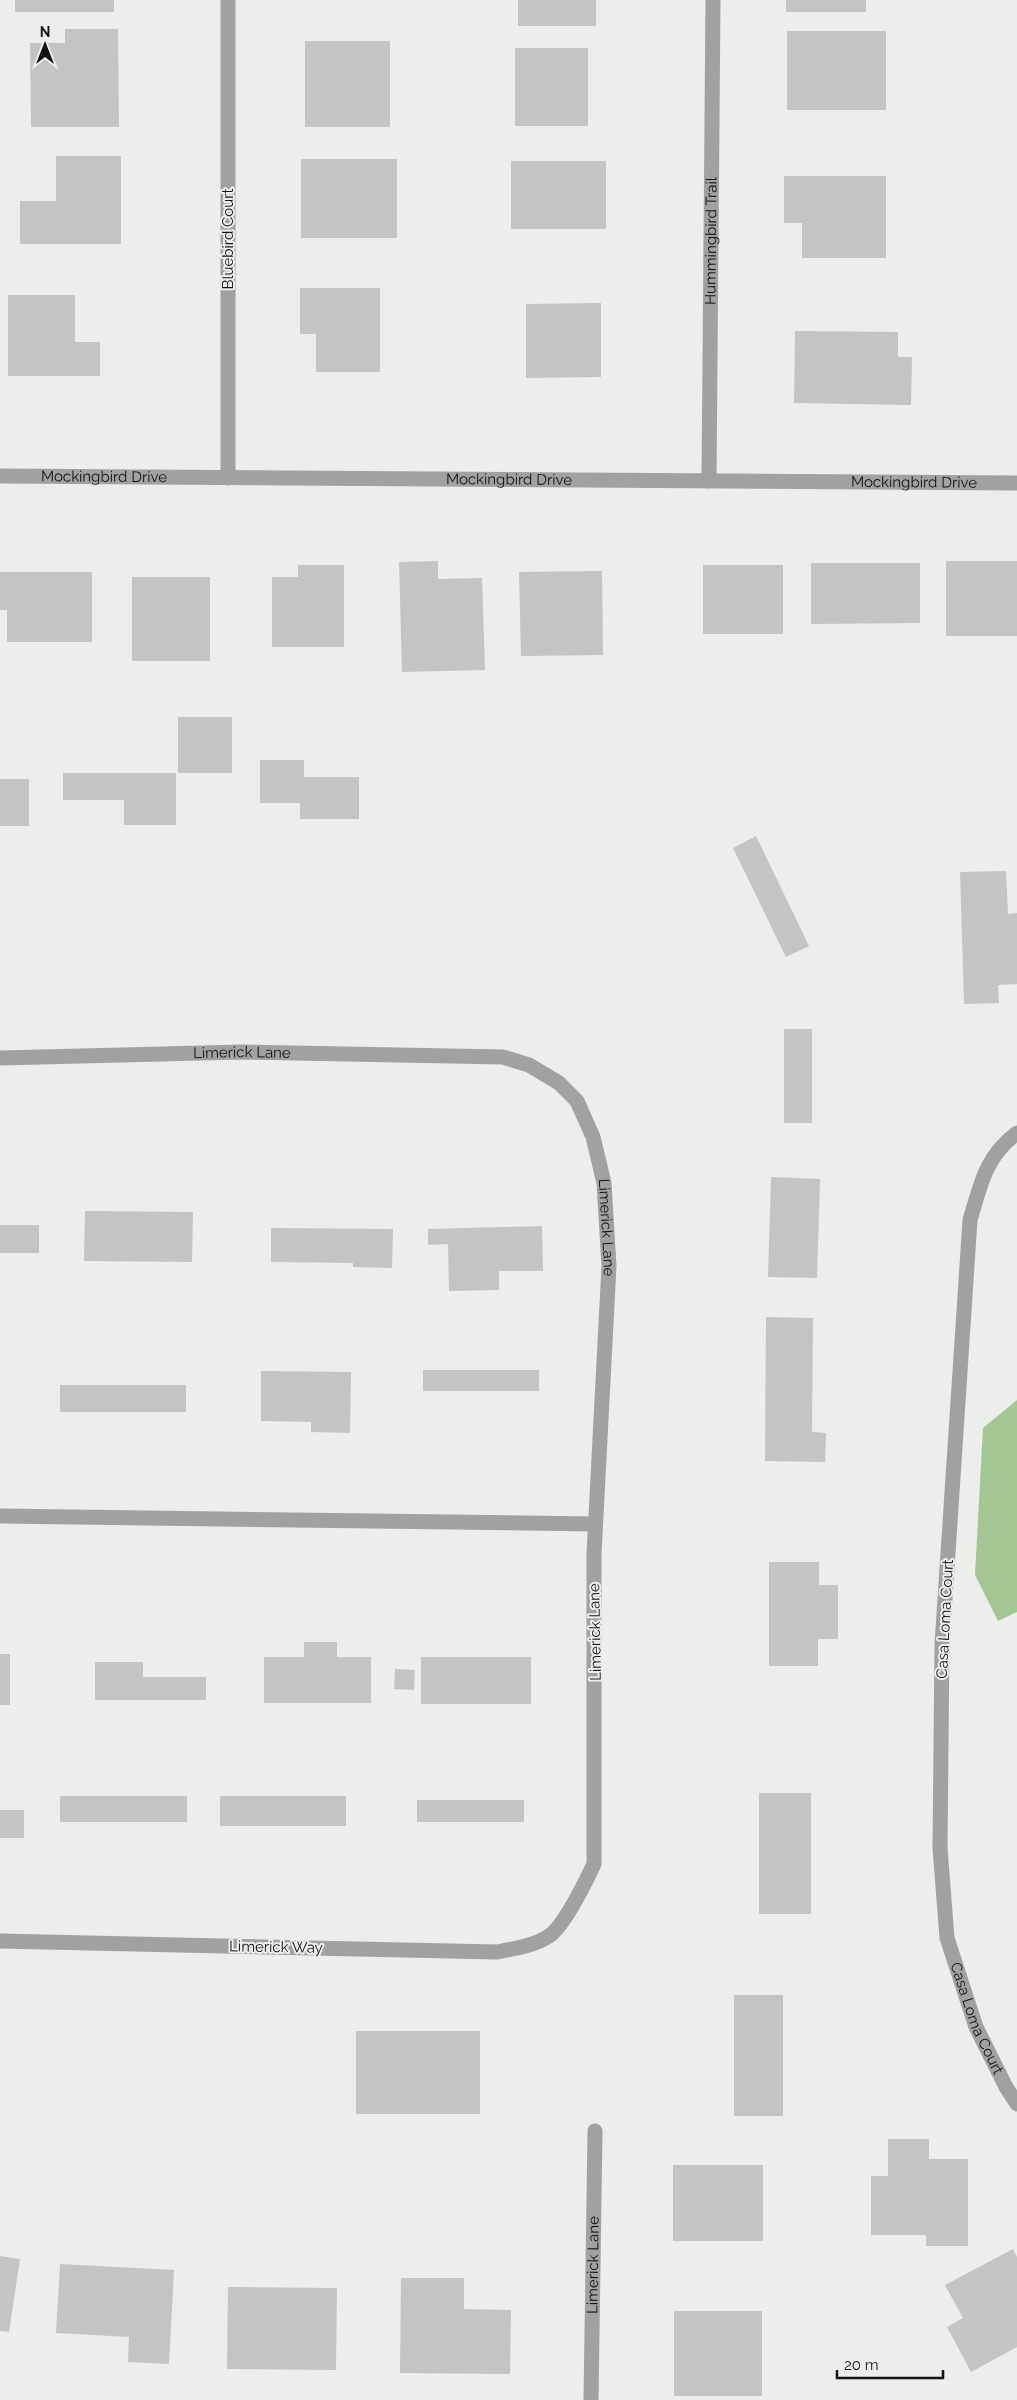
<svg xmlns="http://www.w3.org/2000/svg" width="1017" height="2400" font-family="Raleway,sans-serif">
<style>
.forest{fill:#a3c692}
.building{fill:#c2c5c1}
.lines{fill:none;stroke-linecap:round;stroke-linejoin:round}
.minor{stroke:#a1a2a0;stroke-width:15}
.labels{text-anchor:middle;stroke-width:4;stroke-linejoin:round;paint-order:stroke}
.street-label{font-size:15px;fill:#121312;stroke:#ebeeea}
</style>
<rect width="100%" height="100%" fill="#ebeeea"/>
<!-- forest -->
<polygon class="forest" points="1017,1400 1017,1612 998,1621 975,1575 983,1428"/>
<!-- building -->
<g class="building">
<rect x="15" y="0" width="99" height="12"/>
<rect x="518" y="0" width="78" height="26"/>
<rect x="786" y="0" width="80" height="12"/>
<polygon points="65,29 118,29 119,127 31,127 30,43 65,43"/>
<rect x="787" y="31" width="99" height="79"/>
<rect x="305" y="41" width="85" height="86"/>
<rect x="515" y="48" width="73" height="78"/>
<polygon points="56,156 121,156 121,244 20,244 20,201 56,201"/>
<rect x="301" y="159" width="96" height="79"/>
<rect x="511" y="161" width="95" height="68"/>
<polygon points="784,176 886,176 886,258 802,258 802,223 784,223"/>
<polygon points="300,288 380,288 380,372 316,372 316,334 300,334"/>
<polygon points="8,295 75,295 75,342 100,342 100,376 8,376"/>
<polygon points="601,303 601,377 526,378 526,304"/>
<polygon points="795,331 898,332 898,357 912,357 911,405 794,403"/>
<polygon points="438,561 438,579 482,578 485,670 402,672 399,562"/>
<rect x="946" y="561" width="71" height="75"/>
<polygon points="811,563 920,563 920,623 811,624"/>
<polygon points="298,565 344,565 344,647 272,647 272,577 298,577"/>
<rect x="703" y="565" width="80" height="69"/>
<polygon points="602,571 603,655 521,656 519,572"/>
<polygon points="0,572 92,572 92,642 7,642 7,610 0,610"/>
<rect x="132" y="577" width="78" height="84"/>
<rect x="178" y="717" width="54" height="56"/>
<polygon points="260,760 304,760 304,777 359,777 359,819 300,819 300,803 260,803"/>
<polygon points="63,773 176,773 176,825 124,825 124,800 63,800"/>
<rect x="0" y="779" width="29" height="47"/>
<polygon points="756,836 809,946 786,957 733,848"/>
<polygon points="1006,871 1008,914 1017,913 1017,984 998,985 999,1003 964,1004 960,872"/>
<rect x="784" y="1029" width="28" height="94"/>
<polygon points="771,1177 820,1179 817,1278 768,1277"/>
<polygon points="85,1211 193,1212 192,1262 84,1261"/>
<rect x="0" y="1225" width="39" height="28"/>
<polygon points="542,1226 543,1271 499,1271 499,1290 449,1291 448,1244 428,1245 428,1229"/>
<polygon points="271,1228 393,1229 392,1268 353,1267 353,1263 271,1262"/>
<polygon points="766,1317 813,1318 812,1432 826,1433 825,1462 765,1461"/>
<rect x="423" y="1370" width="116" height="21"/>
<polygon points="261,1371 351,1372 350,1433 311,1432 311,1422 261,1421"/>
<rect x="60" y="1385" width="126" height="27"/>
<polygon points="769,1562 819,1562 819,1585 838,1585 838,1639 818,1639 818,1666 769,1666"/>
<polygon points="304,1642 337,1642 337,1657 371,1657 371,1703 264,1703 264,1657 304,1657"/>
<rect x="0" y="1654" width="10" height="51"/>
<rect x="421" y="1657" width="110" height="47"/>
<polygon points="95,1662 143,1662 143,1677 206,1677 206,1700 95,1700"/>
<polygon points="395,1669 415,1670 414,1690 394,1689"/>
<rect x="759" y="1793" width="52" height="121"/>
<rect x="60" y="1796" width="127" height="26"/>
<rect x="220" y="1796" width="126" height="30"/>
<rect x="417" y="1800" width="107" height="22"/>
<rect x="0" y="1810" width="24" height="28"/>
<rect x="734" y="1995" width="49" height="121"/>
<rect x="356" y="2031" width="124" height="83"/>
<polygon points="888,2139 929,2139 929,2159 968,2159 968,2246 926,2246 926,2235 871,2235 871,2176 888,2176"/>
<rect x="673" y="2165" width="90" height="76"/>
<polygon points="1013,2249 1017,2257 1017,2347 971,2372 947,2327 963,2318 945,2285"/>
<polygon points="0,2256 20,2259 9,2332 0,2331"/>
<polygon points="60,2264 174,2270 169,2364 128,2362 129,2337 56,2333"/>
<polygon points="401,2278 464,2278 464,2309 511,2310 510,2374 400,2373"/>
<polygon points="228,2287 337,2288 336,2370 227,2369"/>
<rect x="674" y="2311" width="88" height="85"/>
</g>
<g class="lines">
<!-- minor -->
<g class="minor">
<polyline points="228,0 228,478"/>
<path id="s1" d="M0 476 1017 483"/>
<path id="s2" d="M709 481 713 0"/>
<path id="s3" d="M0 1058 243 1052 503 1057 529 1065 559 1083 577 1101 593 1137 604 1183 609 1266 594 1554V1864C586 1881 564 1926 549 1936 534 1946 513 1949 496 1952L0 1941"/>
<path id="s4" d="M1017 1133C985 1157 981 1184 970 1220L942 1644 940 1848 947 1938 976 2027 1006 2087 1017 2104"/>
<polyline points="0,1516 595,1524"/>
<path id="s5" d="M591 2400 595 2131"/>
</g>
</g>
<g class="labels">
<!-- street labels -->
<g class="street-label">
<text transform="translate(228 239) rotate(-90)" y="5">Bluebird Court</text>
<text dy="5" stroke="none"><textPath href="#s2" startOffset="240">Hummingbird Trail</textPath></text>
<text dy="5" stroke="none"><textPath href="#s1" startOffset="104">Mockingbird Drive</textPath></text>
<text dy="5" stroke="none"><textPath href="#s1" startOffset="509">Mockingbird Drive</textPath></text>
<text dy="5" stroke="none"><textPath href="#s1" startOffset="914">Mockingbird Drive</textPath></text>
<text dy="5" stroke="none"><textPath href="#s3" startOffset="242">Limerick Lane</textPath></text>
<text dy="5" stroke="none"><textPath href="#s3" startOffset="722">Limerick Lane</textPath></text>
<text transform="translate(945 1619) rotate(-87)" y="5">Casa Loma Court</text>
<text transform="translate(595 1632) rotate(-91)" y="5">Limerick Lane</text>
<text transform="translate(276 1947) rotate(1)" y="5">Limerick Way</text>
<text dy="5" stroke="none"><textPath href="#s4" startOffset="906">Casa Loma Court</textPath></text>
<text dy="5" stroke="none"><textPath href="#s5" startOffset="135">Limerick Lane</textPath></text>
</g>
</g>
<!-- north arrow -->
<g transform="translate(45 45)" stroke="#ebeeea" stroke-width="4" paint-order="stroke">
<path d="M0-4L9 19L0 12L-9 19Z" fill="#121312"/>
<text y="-8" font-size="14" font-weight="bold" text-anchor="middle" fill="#121312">N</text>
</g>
<!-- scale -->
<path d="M837 2370v8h106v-8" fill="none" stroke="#121312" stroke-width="2.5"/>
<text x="844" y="2370" font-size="15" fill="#121312" stroke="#ebeeea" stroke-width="4" paint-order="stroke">20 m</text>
</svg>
